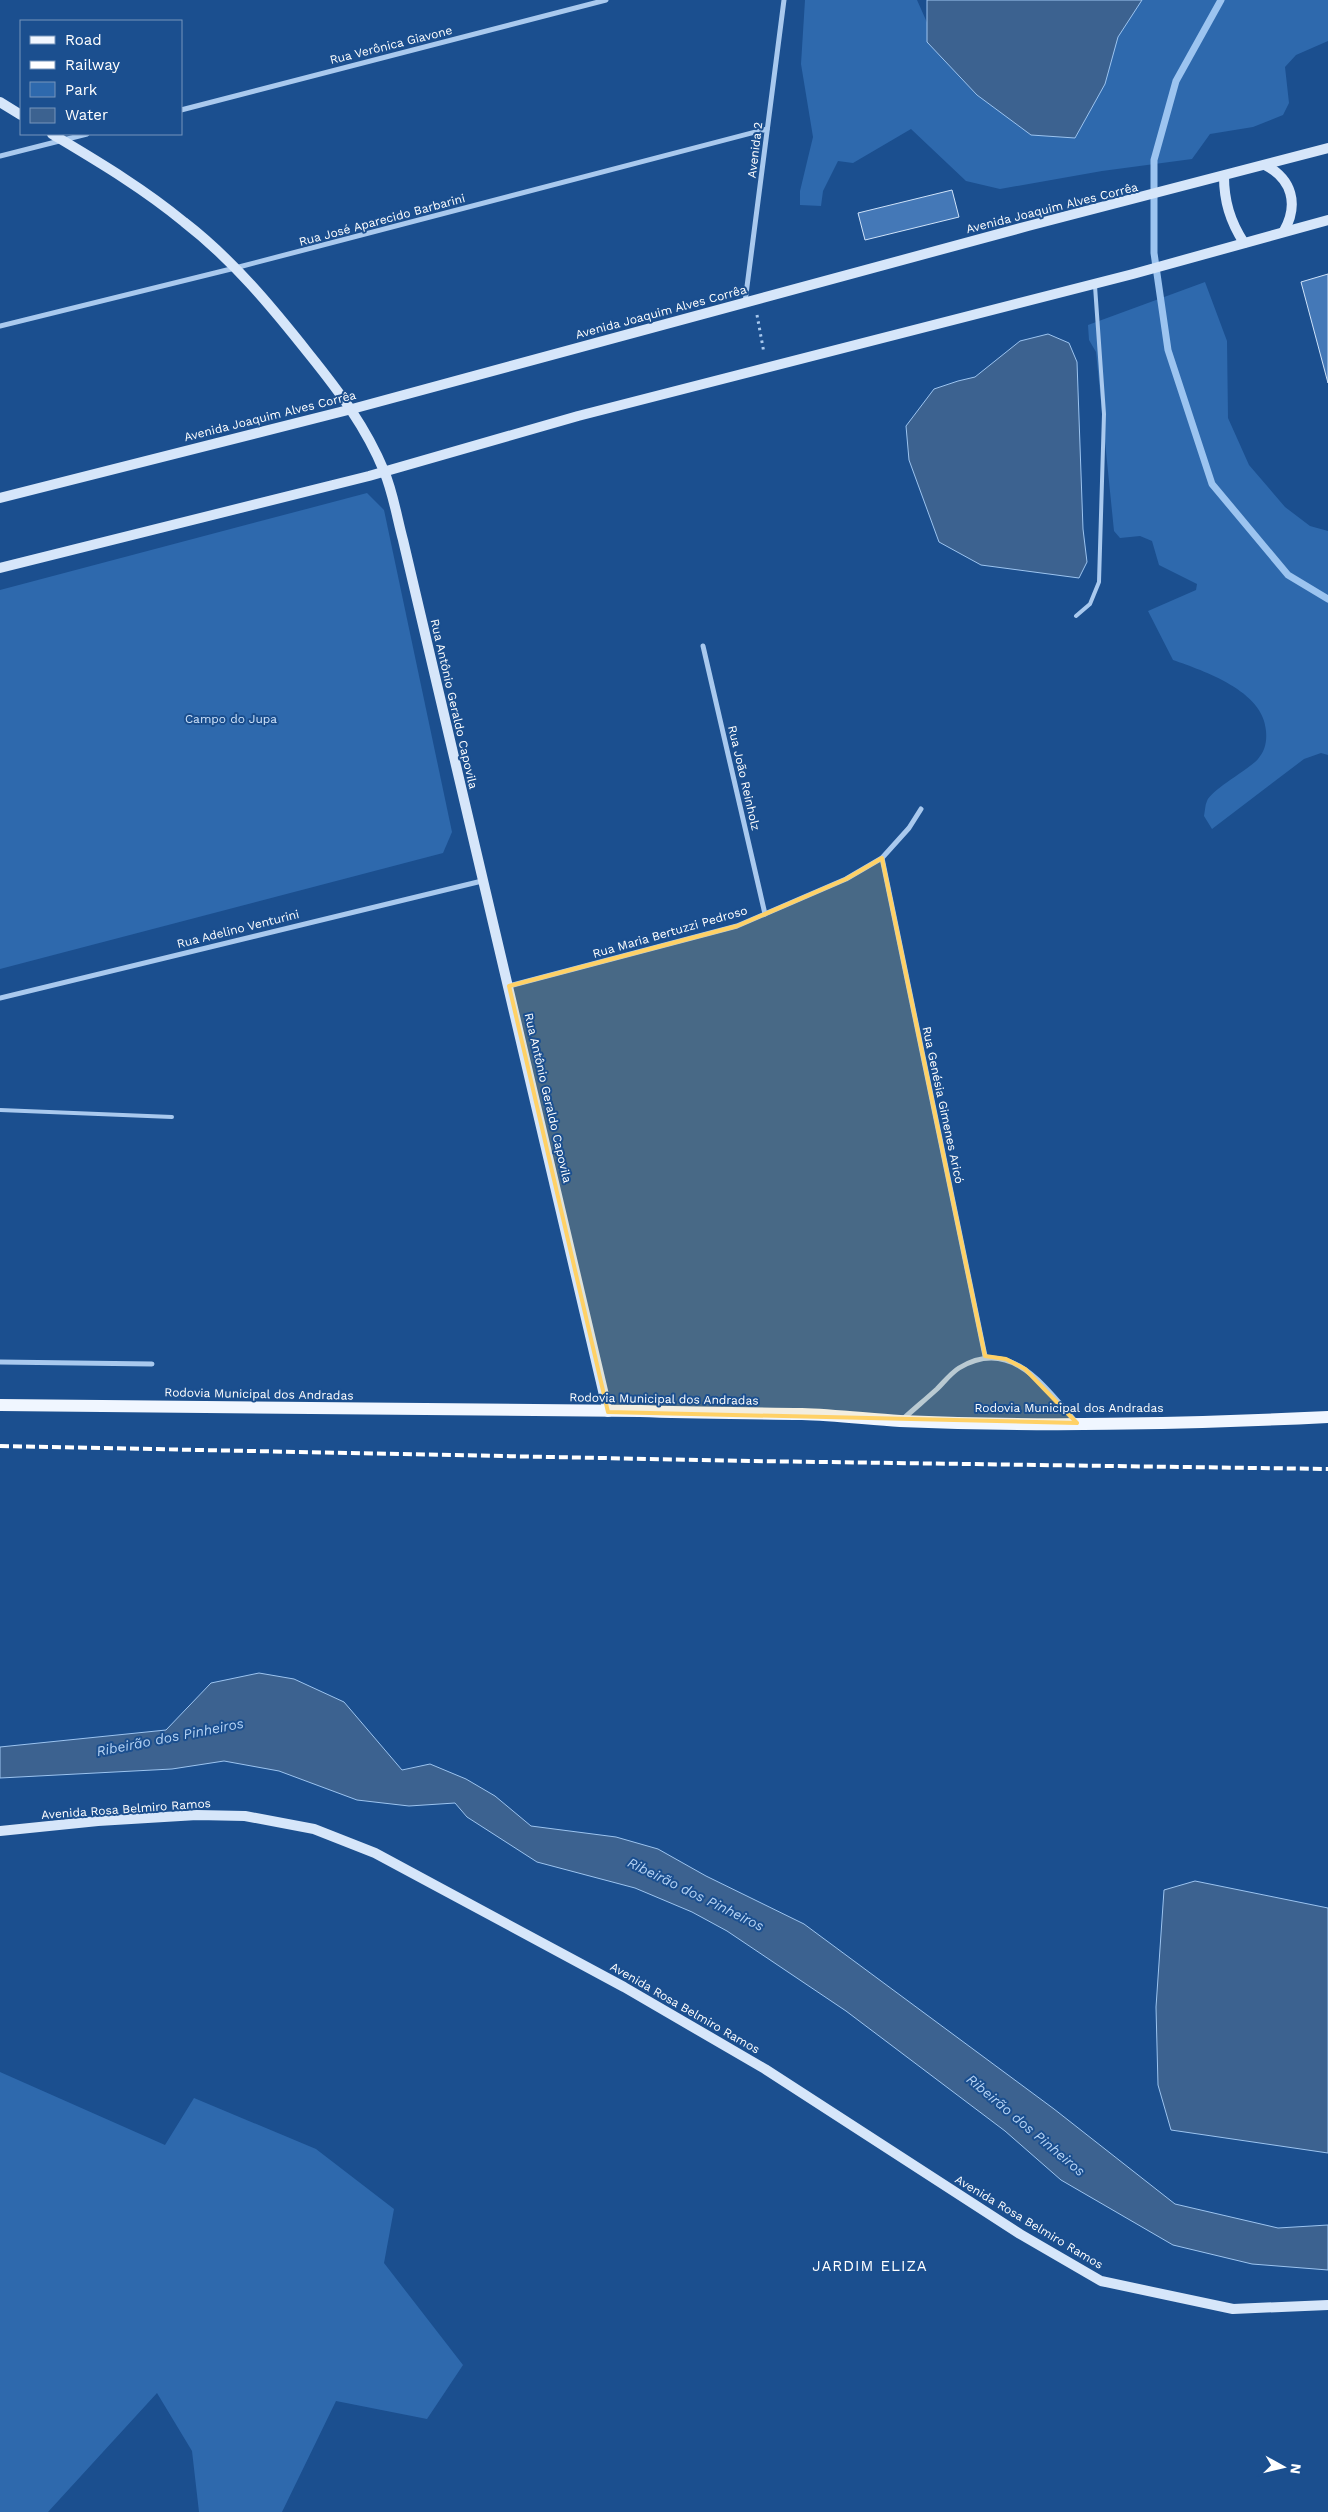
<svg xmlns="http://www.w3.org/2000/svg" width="1328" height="2512" font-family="'Work Sans',sans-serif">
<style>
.green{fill:#2e69ad}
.water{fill:#3c6290;stroke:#9cc4f0}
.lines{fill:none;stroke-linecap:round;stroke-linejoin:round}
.stream{stroke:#9cc4f0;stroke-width:7}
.building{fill:#4478b7;stroke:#cfe3fa}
.path{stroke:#a9c9ee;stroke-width:3;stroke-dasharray:2.5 4;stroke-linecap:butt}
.lane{stroke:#a9c9ee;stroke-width:4}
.street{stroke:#a9c9ee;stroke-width:5}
.secondary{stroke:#d6e6fa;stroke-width:10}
.primary{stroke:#f0f6ff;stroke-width:12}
.rail{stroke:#fff;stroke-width:4;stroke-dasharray:9 4;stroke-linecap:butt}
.marked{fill:#ffd166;fill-opacity:0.2;stroke:#ffd166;stroke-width:4;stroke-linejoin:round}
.labels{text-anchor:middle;stroke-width:4;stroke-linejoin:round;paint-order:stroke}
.street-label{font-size:12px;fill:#fff;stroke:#1b4f8f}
.park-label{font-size:12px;fill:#cfe3fa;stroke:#1b4f8f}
.water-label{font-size:14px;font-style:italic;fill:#b5d3f5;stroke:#1b4f8f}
.quarter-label{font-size:15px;letter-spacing:1px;fill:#fff;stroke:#1b4f8f}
</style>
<rect width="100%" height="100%" fill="#1b4f8f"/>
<!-- green -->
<g class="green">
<polygon points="805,0 917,0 933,36 1118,0 1328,0 1328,41 1296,55 1285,67 1289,103 1283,115 1253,127 1210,134 1192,159 1102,171 1000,189 966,181 911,129 853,163 838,161 823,191 821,206 800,205 800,191 813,137 801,64"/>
<path d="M1205 282 1227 341 1228 418 1249 465 1285 507 1310 526 1328 531V755L1321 753 1304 759 1212 829 1204 816C1205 811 1205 805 1207 801 1211 790 1248 770 1258 759 1265 751 1267 742 1266 731 1264 691 1204 671 1173 660L1148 611 1196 590 1197 584 1159 565 1152 541 1140 536 1120 538 1114 531 1096 352 1089 340 1088 325Z"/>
<polygon points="367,493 384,510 452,832 443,853 0,969 0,590"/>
<polygon points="0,2072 165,2145 194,2098 316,2149 394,2209 384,2263 463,2365 427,2419 336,2401 282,2512 199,2512 192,2451 157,2393 48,2512 0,2512"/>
</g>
<!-- water -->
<g class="water">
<polygon points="927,0 1142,0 1118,37 1105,84 1075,138 1031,135 977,95 927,42"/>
<polygon points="1048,334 1069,343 1077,362 1083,529 1087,562 1079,578 981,565 939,542 909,460 906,426 934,389 958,381 975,377 1020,341"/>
<polygon points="259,1673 294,1679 344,1702 402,1770 430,1764 466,1779 495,1796 531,1826 616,1837 658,1849 706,1876 804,1924 1054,2109 1175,2204 1278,2228 1328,2225 1328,2270 1252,2264 1173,2245 1061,2180 1005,2131 846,2011 727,1931 692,1912 635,1888 537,1862 467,1817 455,1803 409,1806 357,1800 279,1771 224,1761 172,1769 0,1778 0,1747 166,1730 211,1683"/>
<polygon points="1195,1881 1328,1908 1328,2153 1171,2130 1158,2085 1156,2007 1164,1890"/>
</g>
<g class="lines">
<!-- stream -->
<polyline class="stream" points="1221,0 1176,81 1154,160 1154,253 1168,350 1212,484 1288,575 1328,599"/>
</g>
<!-- building -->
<g class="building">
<polygon points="952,190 959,217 865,240 858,213"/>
<polygon points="1328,274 1328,383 1301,282"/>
</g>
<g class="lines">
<!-- path -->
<polyline class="path" points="757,315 764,353"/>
<!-- lane -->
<g class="lane">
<polyline points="1076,616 1090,604 1099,582 1104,414 1095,286"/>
<polyline points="0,1110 172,1117"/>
</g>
<!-- street -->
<g class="street">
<polyline points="181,110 606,0"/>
<polyline points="0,156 87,134"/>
<polyline points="745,302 784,0"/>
<polyline points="0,326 235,268 767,129"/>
<polyline points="703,646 765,914"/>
<polyline points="882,858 985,1356"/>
<polyline points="509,986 737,926 846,879 882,858 909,828 921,809"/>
<polyline points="0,998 482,881"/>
<polyline points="0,1362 152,1364"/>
<path d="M903 1419C914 1409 926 1399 937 1389 944 1382 951 1373 959 1368 1011 1336 1045 1387 1076 1422"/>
</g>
<!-- secondary -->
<g class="secondary">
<polyline points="0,102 21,115"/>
<path d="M52 134C97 161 143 188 184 222 232 259 271 306 309 354 338 390 366 427 384 471 393 492 397 518 403 540L608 1412"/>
<path d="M1265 165C1292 179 1299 204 1284 231"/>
<path d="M1224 176C1224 201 1230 221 1244 243"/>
<polyline points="0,498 352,409 1028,226 1328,148"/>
<polyline points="0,568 369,476 578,416 1133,274 1328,220"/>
<polyline points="0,1831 98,1821 197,1815 245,1816 314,1829 375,1853 624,1987 765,2069 1020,2234 1101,2281 1233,2309 1328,2305"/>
</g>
<!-- primary -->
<path class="primary" d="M0 1405 640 1411C694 1413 748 1413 802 1414 835 1415 868 1419 900 1421 1042 1427 1186 1424 1328 1417"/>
<!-- rail -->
<polyline class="rail" points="0,1446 751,1461 1328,1469"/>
</g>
<!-- marked area -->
<path class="marked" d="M882 858 985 1356 1006 1359 1025 1369 1077 1423 608 1412 509 986 737 926 846 879Z"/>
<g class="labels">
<!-- street labels -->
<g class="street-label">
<text transform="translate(391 45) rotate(-14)" y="4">Rua Verônica Giavone</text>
<text transform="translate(755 150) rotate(-83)" y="4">Avenida 2</text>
<text transform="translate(1052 208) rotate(-14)" y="4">Avenida Joaquim Alves Corrêa</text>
<text transform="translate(382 220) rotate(-15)" y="4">Rua José Aparecido Barbarini</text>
<text transform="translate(661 312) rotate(-15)" y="4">Avenida Joaquim Alves Corrêa</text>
<text transform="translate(270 416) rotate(-14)" y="4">Avenida Joaquim Alves Corrêa</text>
<text transform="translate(454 704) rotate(77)" y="4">Rua Antônio Geraldo Capovila</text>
<text transform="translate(744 778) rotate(77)" y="4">Rua João Reinholz</text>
<text transform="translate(238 929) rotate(-14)" y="4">Rua Adelino Venturini</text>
<text transform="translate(670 932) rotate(-16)" y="4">Rua Maria Bertuzzi Pedroso</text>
<text transform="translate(548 1098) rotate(77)" y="4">Rua Antônio Geraldo Capovila</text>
<text transform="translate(943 1105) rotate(78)" y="4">Rua Genésia Gimenes Aricó</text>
<text transform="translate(259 1394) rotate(1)" y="4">Rodovia Municipal dos Andradas</text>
<text transform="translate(664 1399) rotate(1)" y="4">Rodovia Municipal dos Andradas</text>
<text x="1069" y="1412">Rodovia Municipal dos Andradas</text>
<text transform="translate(126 1809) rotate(-4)" y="4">Avenida Rosa Belmiro Ramos</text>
<text transform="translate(685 2008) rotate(30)" y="4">Avenida Rosa Belmiro Ramos</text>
<text transform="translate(1029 2222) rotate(31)" y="4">Avenida Rosa Belmiro Ramos</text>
</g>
<!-- park labels -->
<g class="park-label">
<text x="231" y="723">Campo do Jupa</text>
</g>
<!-- water labels -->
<g class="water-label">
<text transform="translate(170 1737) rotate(-11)" y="5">Ribeirão dos Pinheiros</text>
<text transform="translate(696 1894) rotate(26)" y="5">Ribeirão dos Pinheiros</text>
<text transform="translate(1026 2125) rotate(40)" y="5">Ribeirão dos Pinheiros</text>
</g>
<!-- quarter labels -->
<g class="quarter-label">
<text x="870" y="2271">JARDIM ELIZA</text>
</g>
</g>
<!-- legend -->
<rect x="20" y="20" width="162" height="115" fill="#1b4f8f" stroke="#7695bc"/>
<rect x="30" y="36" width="25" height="8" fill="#f0f6ff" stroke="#7695bc"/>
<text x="65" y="45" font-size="15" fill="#ffffff">Road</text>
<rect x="30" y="61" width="25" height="8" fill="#ffffff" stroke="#7695bc"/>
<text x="65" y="70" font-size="15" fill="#ffffff">Railway</text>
<rect x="30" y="82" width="25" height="15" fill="#2e69ad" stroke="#7695bc"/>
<text x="65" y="95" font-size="15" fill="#ffffff">Park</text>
<rect x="30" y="108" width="25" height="15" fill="#3c6290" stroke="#7695bc"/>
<text x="65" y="120" font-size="15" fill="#ffffff">Water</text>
<!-- north arrow -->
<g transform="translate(1283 2467) rotate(98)" stroke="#1b4f8f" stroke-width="4" paint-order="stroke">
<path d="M0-4L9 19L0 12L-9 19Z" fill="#ffffff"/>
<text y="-8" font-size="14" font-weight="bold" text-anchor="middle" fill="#ffffff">N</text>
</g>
</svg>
